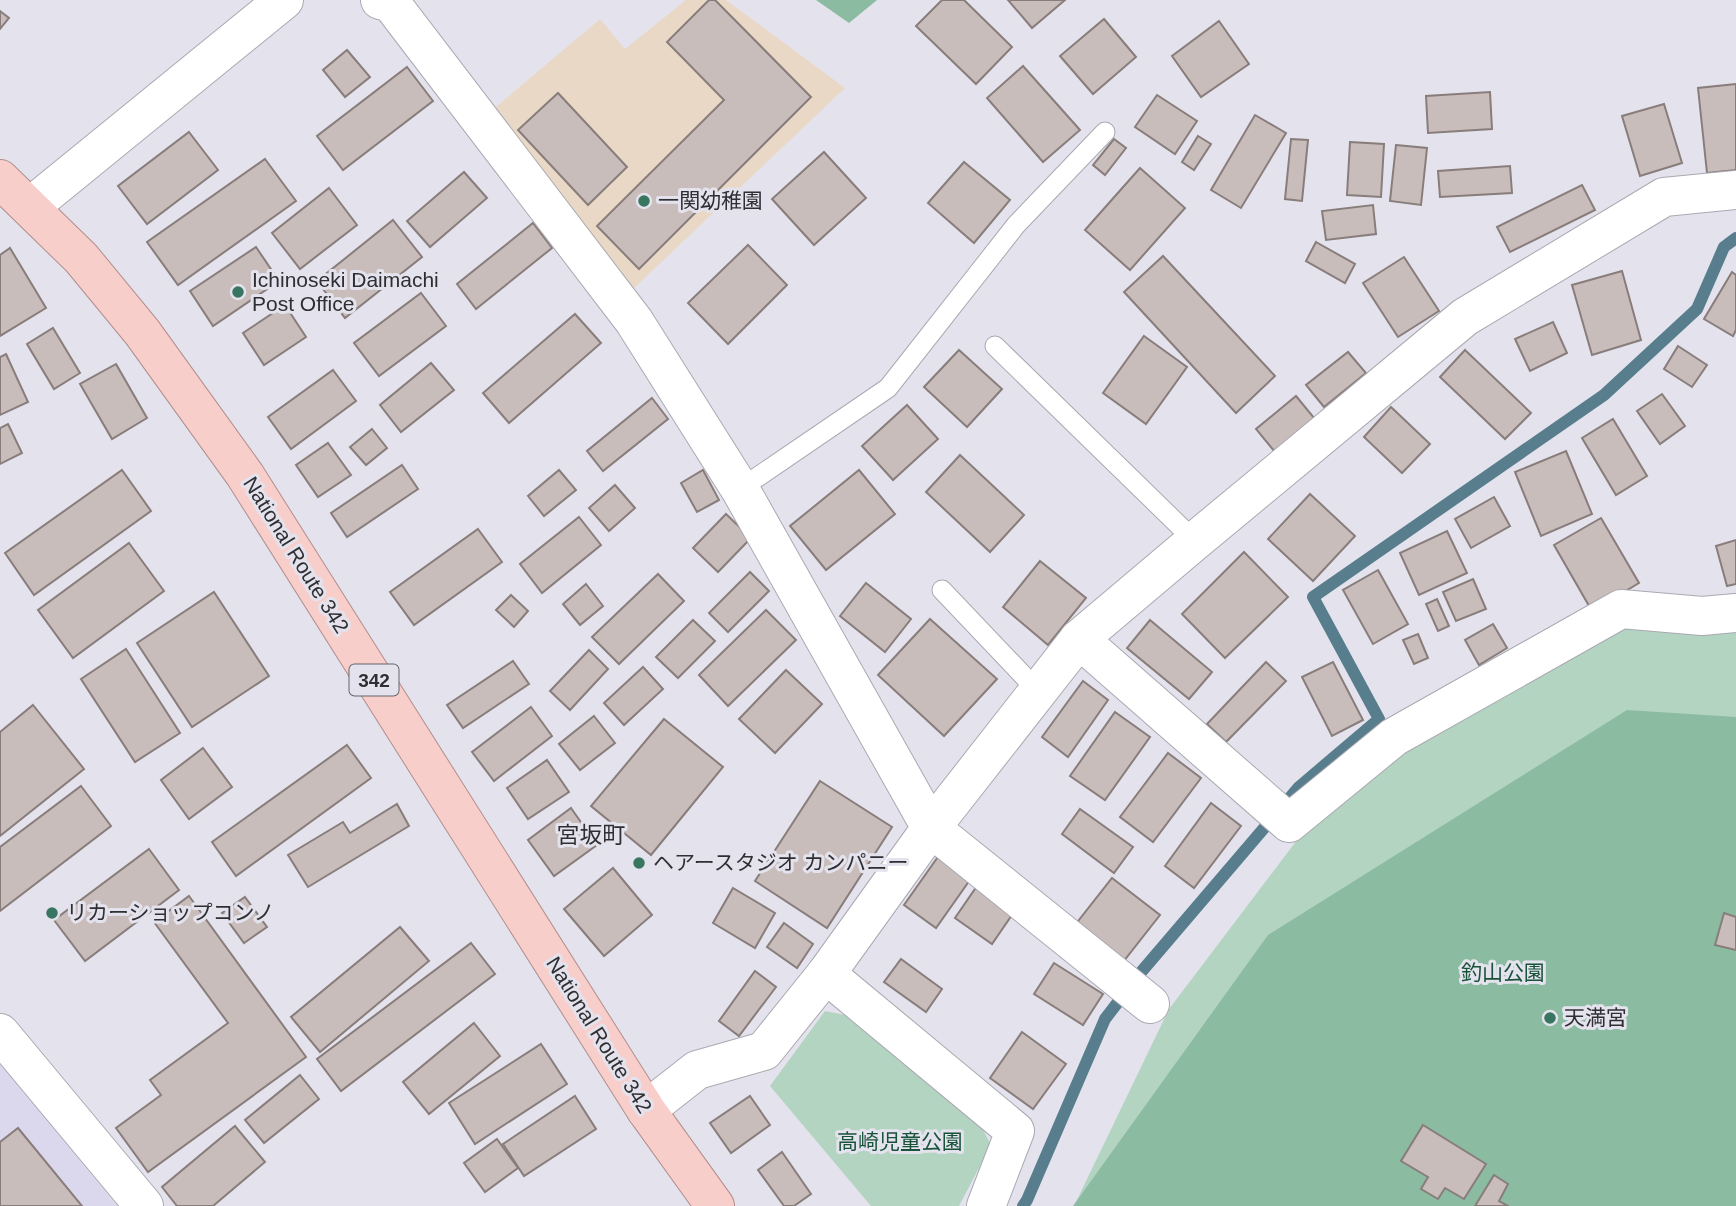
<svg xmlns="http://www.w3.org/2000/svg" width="1736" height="1206" font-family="Arial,'Noto Sans JP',sans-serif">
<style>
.industrial{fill:#dbd8ee}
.education{fill:#e9d8c6}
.green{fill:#b4d4c2}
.forest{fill:#8bbba1}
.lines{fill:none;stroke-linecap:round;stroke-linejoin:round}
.stream{stroke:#587d8d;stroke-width:12}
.building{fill:#c8bdbb;stroke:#887d7b;stroke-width:2}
.service-casing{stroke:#a9a9b2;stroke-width:21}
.minor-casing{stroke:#a9a9b2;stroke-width:40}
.tertiary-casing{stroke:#a9a9b2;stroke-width:40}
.trunk-casing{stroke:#b18e8d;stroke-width:40}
.service{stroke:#fff;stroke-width:19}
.minor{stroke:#fff;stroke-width:38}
.tertiary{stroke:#fff;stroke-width:38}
.trunk{stroke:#f8cecb;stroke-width:38}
.poi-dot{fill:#397661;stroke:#e4e3ed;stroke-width:2.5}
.labels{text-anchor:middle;stroke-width:6;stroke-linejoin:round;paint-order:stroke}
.shield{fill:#e4e3ed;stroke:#65656b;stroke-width:2}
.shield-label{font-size:19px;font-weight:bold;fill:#2f2f33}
.poi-label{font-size:21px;fill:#2f2f33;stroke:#e4e3ed;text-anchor:start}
.street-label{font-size:21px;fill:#2f2f33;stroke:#e4e3ed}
.park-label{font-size:21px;fill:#175239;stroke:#e4e3ed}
.neighbourhood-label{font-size:23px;fill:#2f2f33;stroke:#e4e3ed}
</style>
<rect width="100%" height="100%" fill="#e4e3ed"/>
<!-- industrial -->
<polygon class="industrial" points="0,1064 117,1206 0,1206"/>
<!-- education -->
<polygon class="education" points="686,0 726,0 845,88 632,290 491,111 600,19 625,49"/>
<!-- green -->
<g class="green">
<polygon points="1620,627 1736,627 1736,1206 1074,1206 1169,1009 1297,840 1406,751"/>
<polygon points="825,1011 855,1017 983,1130 991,1145 959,1206 871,1206 770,1086"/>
</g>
<!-- forest -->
<g class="forest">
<polygon points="816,0 877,0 849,23"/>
<polygon points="1627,710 1736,717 1736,1206 1073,1206 1268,935"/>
</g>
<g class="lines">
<!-- stream -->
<polyline class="stream" points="1023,1206 1027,1200 1105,1019 1142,971 1299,787 1379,719 1313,597 1604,395 1697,309 1724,247 1736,238"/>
</g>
<!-- building -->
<g class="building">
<polygon points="709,0 715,0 811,97 639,269 597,226 724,100 667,42"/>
<polygon points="942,0 964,0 1012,47 976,84 916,26"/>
<polygon points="1008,0 1065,0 1032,28"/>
<polygon points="0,11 9,18 0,29"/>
<polygon points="1104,19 1136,57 1093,94 1060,56"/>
<polygon points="1219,21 1249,64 1201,97 1172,56"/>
<polygon points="347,50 370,77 345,97 323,70"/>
<polygon points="1023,66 1080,130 1043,162 987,98"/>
<polygon points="407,67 433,101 343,170 317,136"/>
<polygon points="1736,84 1736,170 1707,173 1698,88"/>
<polygon points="1490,92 1492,129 1428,133 1426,96"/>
<polygon points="558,93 627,167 588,205 518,130"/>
<polygon points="1157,95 1197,121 1175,154 1135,127"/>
<polygon points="1664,104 1682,163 1640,176 1622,116"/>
<polygon points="1255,115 1286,133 1241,208 1211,190"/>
<polygon points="189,132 218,170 147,224 118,186"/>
<polygon points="1198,136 1211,144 1194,170 1182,162"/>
<polygon points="1114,139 1126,148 1105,175 1093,165"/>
<polygon points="1291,139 1308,140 1302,201 1285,199"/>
<polygon points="1350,142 1384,144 1381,197 1347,195"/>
<polygon points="1396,145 1427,148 1421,205 1390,201"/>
<polygon points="824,152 866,198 814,245 772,199"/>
<polygon points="265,159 296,201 178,285 147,242"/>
<polygon points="964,162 1010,200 974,243 928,203"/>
<polygon points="1510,166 1512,193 1440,197 1438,171"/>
<polygon points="1140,168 1185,208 1130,270 1085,230"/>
<polygon points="464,172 487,198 430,247 407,221"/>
<polygon points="1582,185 1595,210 1510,252 1497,227"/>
<polygon points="329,188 357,225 300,269 272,233"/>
<polygon points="1373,205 1376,234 1326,240 1322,211"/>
<polygon points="393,220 422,257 345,318 317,281"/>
<polygon points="533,223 552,248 476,309 457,284"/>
<polygon points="1316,242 1355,264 1345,283 1306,261"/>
<polygon points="748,245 787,285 728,344 688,303"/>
<polygon points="256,247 279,281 213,326 190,291"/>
<polygon points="10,248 46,308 0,336 0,255"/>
<polygon points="1163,256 1275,376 1236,413 1124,292"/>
<polygon points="1404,257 1439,311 1398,337 1363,283"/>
<polygon points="1622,271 1641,340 1592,355 1572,285"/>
<polygon points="1732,272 1736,275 1736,330 1733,336 1704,319"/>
<polygon points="421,293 446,326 379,376 354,343"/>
<polygon points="285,305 306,337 264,365 243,333"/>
<polygon points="575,314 601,343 509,423 483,393"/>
<polygon points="1553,322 1567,353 1530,371 1515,339"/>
<polygon points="53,328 80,373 54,389 27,344"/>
<polygon points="1144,336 1187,367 1146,424 1103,393"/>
<polygon points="1678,346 1707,365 1692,387 1664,369"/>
<polygon points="959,350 1002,389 967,427 924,387"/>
<polygon points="1465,350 1531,413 1505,439 1440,377"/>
<polygon points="1348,352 1366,373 1324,407 1306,385"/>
<polygon points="6,354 28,402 0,415 0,357"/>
<polygon points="431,363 454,390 401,432 380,405"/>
<polygon points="116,364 147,418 112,439 80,384"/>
<polygon points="333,370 356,401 291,449 268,417"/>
<polygon points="1662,394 1685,426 1660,444 1637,411"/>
<polygon points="1296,396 1315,419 1275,452 1256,429"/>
<polygon points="652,398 668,419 603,471 587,451"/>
<polygon points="907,405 938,439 893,480 862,446"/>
<polygon points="1391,407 1430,444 1402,473 1364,437"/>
<polygon points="1613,419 1647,476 1616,495 1582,438"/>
<polygon points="8,424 22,453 0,464 0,428"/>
<polygon points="372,429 387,448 366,465 350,447"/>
<polygon points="328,443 351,475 318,497 296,465"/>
<polygon points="1566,451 1592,514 1541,536 1515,472"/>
<polygon points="960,455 1024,515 990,552 926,492"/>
<polygon points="402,465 418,489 347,537 331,513"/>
<polygon points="122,470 151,511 34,595 5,553"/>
<polygon points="559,470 576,490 544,516 528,496"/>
<polygon points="703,470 719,500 697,512 681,483"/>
<polygon points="859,470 895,514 826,570 790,526"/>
<polygon points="615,485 635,508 609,531 589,508"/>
<polygon points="1310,494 1355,536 1313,581 1268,539"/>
<polygon points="1494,497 1510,526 1471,548 1455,519"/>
<polygon points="726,514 751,538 718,572 693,548"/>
<polygon points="579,517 601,545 542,593 520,564"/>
<polygon points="1601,518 1639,583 1592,611 1554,545"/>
<polygon points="478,529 502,562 414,625 390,592"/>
<polygon points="1447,531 1467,573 1419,595 1400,553"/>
<polygon points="1736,540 1736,584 1727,586 1716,546"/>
<polygon points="129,543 164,591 73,658 38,610"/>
<polygon points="1244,552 1288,597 1225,658 1182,614"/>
<polygon points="1040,561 1086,598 1048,645 1003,607"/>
<polygon points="1378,570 1408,624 1373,644 1343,590"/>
<polygon points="750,572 769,591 728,632 709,613"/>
<polygon points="658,574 684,601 619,664 592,637"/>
<polygon points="1473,579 1486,609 1456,621 1443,592"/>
<polygon points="866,583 911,619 885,652 840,616"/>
<polygon points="586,584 603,606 580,625 563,604"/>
<polygon points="214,592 269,676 192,727 137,643"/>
<polygon points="511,595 528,611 514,627 496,610"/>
<polygon points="1437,599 1449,626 1438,631 1426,604"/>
<polygon points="766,610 796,640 728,706 699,675"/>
<polygon points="930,619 997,679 944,736 878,675"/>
<polygon points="693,620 715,641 678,678 656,657"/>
<polygon points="1150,620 1212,672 1189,699 1127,648"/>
<polygon points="1493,624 1507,648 1479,665 1465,640"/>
<polygon points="1418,634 1428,658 1414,664 1403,640"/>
<polygon points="126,649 180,733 135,762 81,679"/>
<polygon points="589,650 608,669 570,710 550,691"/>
<polygon points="513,661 529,684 463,728 447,705"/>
<polygon points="1266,662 1286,681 1226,742 1207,724"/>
<polygon points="1333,662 1363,720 1332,736 1302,677"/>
<polygon points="643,667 663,689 624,725 604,703"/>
<polygon points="786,670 822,704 775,753 739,719"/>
<polygon points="1083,681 1108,700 1068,757 1042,737"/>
<polygon points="33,705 84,769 0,836 0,732"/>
<polygon points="531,707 552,736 494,781 472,752"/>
<polygon points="1115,712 1150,737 1105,800 1070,776"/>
<polygon points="594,716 615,743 580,770 559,744"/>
<polygon points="664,719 723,767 651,855 591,806"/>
<polygon points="347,745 371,778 236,876 212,842"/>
<polygon points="203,748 232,787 189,819 161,780"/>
<polygon points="1168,753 1201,778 1153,842 1120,817"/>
<polygon points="547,760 569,792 528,819 507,788"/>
<polygon points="820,781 892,827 827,928 755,881"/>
<polygon points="81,786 111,826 0,911 0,847"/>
<polygon points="1211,803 1241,826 1194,888 1165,866"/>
<polygon points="397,804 409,826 308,887 288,855 343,822 350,833"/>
<polygon points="571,808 597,845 554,876 528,840"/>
<polygon points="1080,809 1133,847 1114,873 1062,834"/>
<polygon points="149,849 179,890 85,961 54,920"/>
<polygon points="940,854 972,877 936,928 904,905"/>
<polygon points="613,868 652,915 604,956 564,909"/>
<polygon points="1112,878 1160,915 1123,962 1075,925"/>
<polygon points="977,886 1014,912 992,944 955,918"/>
<polygon points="733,888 775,913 755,948 713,923"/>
<polygon points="189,896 306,1057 148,1172 116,1128 161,1095 150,1080 228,1023 154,922"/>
<polygon points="245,897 267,927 244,943 222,913"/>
<polygon points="1724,913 1736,917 1736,950 1715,945"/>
<polygon points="784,923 813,944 797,968 767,947"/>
<polygon points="400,927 429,961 320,1052 291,1017"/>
<polygon points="471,943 495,974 341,1091 317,1059"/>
<polygon points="901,959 942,989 926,1012 884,982"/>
<polygon points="1054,963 1103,994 1083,1025 1034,994"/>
<polygon points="755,971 776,987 739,1036 719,1021"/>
<polygon points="474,1023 500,1056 429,1114 403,1082"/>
<polygon points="1022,1032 1066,1064 1033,1109 990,1078"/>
<polygon points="541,1044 567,1084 475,1144 449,1103"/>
<polygon points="300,1075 319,1099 264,1143 245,1120"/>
<polygon points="575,1096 596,1129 524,1176 503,1144"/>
<polygon points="750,1096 770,1125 731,1153 710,1123"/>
<polygon points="1423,1125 1486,1164 1464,1199 1445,1188 1438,1199 1421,1189 1428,1177 1401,1161"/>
<polygon points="235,1126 265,1162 213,1206 177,1206 162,1187"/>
<polygon points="18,1128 82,1206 0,1206 0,1142"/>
<polygon points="497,1139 518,1168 485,1192 464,1163"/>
<polygon points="782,1152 811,1194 794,1206 784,1206 758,1170"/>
<polygon points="1494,1175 1508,1184 1499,1201 1508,1206 1475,1206"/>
</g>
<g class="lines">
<defs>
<g id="service">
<polyline points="995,346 1195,541"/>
<polyline points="740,489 888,388 1016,225 1105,132"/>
<polyline points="942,590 1038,691"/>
</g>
<g id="minor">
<polyline points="380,0 391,3 634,321 740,489 931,828 1150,1004"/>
<polyline points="30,207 284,0"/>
<polyline points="1079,639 1289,823 1394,737 1621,609 1702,616 1736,613"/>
<polyline points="826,974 1015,1131 986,1206"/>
<polyline points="646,1110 697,1070 764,1051 826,974 931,828 1079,639 1195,541 1465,317 1664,197 1736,190"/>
</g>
<polyline id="tertiary" points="0,1033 144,1206"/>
<polyline id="trunk" points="0,179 81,258 142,332 245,475 646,1110 715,1206"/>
</defs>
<!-- service casing -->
<use href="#service" class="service-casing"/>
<!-- minor casing -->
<use href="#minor" class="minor-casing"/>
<!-- tertiary casing -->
<use href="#tertiary" class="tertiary-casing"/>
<!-- trunk casing -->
<use href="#trunk" class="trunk-casing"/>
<!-- service -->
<use href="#service" class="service"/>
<!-- minor -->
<use href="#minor" class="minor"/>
<!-- tertiary -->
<use href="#tertiary" class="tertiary"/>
<!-- trunk -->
<use href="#trunk" class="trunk"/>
</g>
<!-- markers -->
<g class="poi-dot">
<circle cx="644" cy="201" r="7"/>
<circle cx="238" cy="292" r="7"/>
<circle cx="639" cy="863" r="7"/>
<circle cx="52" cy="913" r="7"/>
<circle cx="1550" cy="1018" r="7"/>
</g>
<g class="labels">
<!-- shield labels -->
<rect class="shield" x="349.5" y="664.5" width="49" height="31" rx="5"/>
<g class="shield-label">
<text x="374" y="687">342</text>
</g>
<!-- poi labels -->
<g class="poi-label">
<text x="658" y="208">一関幼稚園</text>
<text x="252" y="287">Ichinoseki Daimachi<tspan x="252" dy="24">Post Office</tspan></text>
<text x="653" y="870">ヘアースタジオ カンパニー</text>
<text x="66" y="920">リカーショップコンノ</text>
<text x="1564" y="1025">天満宮</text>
</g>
<!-- street labels -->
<g class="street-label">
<text transform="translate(296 555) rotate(58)" y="7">National Route 342</text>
<text transform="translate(599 1035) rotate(58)" y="7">National Route 342</text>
</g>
<!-- park labels -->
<g class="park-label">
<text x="1503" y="980">釣山公園</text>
<text x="900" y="1149">高崎児童公園</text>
</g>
<!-- neighbourhood labels -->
<g class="neighbourhood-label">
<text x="591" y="843">宮坂町</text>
</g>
</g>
</svg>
